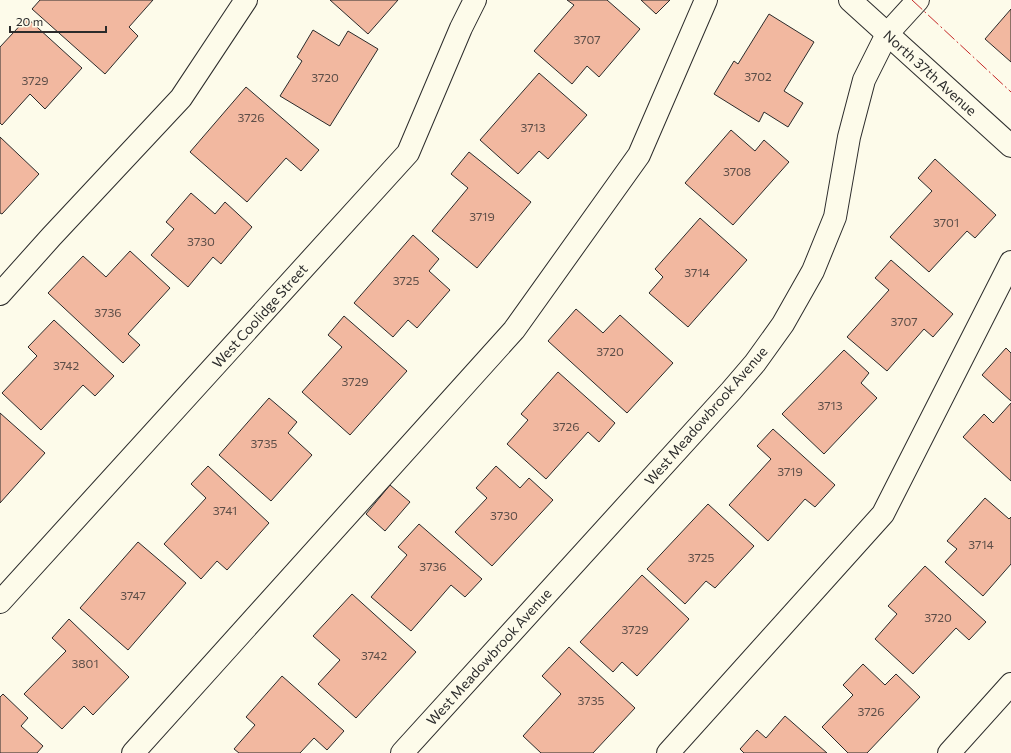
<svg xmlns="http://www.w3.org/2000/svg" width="1011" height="753" font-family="Commissioner,sans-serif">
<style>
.building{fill:#f2b8a0;stroke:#2b2b2b}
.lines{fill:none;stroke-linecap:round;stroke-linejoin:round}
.minor-casing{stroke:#2b2b2b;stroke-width:24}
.minor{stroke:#fdfbea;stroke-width:22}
.power{stroke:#c62828;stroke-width:1;stroke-dasharray:14 3 2 3;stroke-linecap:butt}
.labels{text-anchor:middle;stroke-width:3;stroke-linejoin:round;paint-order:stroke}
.number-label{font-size:12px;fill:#5d4e48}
.street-label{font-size:14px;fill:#2b2b2b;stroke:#fdfbea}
</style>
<rect width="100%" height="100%" fill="#fdfbea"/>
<!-- building -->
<g class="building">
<polygon points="40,0 153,0 129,27 138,36 105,74 32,9"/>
<polygon points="330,0 398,0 368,34"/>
<polygon points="567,0 607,0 640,29 599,77 587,66 572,84 534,51 574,5"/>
<polygon points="641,0 670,0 656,14"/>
<polygon points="1011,9 1011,62 985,39"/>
<polygon points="769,14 814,42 784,91 803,103 788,127 764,112 759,122 714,94 734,61 738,64"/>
<polygon points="27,18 82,68 45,109 30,94 2,125 0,123 0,47"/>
<polygon points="313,30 339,46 348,31 378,49 330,126 280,96 302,61 297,57"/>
<polygon points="539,73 587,115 548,159 539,151 518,174 480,140"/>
<polygon points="246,87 319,150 301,171 286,158 247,202 190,152"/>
<polygon points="731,130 755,151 764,140 789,162 733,225 685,183"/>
<polygon points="0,137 39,174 2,214 0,213"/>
<polygon points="469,152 531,202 477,268 432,231 468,188 451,174"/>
<polygon points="935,159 996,215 975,238 967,231 929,272 890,237 932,191 918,178"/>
<polygon points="191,193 215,214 225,202 252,227 221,264 213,257 188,287 151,255 174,229 166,222"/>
<polygon points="700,218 747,260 688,327 649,293 663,277 655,269"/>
<polygon points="413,235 439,259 429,271 450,290 417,328 408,320 393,337 354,303"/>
<polygon points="130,251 170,288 128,334 140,345 123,363 48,293 83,256 106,277"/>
<polygon points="891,260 953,314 933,337 924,329 887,371 847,337 889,290 875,278"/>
<polygon points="576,309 603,333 620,315 673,363 627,413 548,341"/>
<polygon points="344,316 407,371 350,435 302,392 342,347 328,335"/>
<polygon points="54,320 114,376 95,396 83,385 41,430 2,393 37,356 28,347"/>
<polygon points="1006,348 1011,353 1011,401 982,375"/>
<polygon points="844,350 869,373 861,383 877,398 824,454 782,414"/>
<polygon points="558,372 615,423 599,442 588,432 546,479 507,444 528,420 521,414"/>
<polygon points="269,398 297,422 288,433 312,455 271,501 219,455"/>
<polygon points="1011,403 1011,481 963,437 984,414 993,423"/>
<polygon points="0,413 45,453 0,503"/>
<polygon points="773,429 835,485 815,507 805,499 768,541 729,505 771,459 757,446"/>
<polygon points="208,466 269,523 227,570 217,561 201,579 164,544 206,498 191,484"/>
<polygon points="496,466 520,488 529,478 553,500 492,566 455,532 487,498 476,488"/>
<polygon points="390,485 410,502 385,531 366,514"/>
<polygon points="985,498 1009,519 1011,517 1011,564 983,596 945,562 957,549 947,541"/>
<polygon points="708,504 754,546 715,588 706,581 685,604 647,569"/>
<polygon points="419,524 482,579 465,597 451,585 411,631 371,597 407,555 398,547"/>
<polygon points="138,542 186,583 128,650 80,608"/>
<polygon points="925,566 986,622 969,640 956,628 913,674 875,639 897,614 888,606"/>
<polygon points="642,575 689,619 637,676 622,662 613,672 580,642"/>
<polygon points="352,594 416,652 356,718 318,684 340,660 313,636"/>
<polygon points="69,619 129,677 93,715 84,706 62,729 24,694 66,651 52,638"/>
<polygon points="569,647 635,708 593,753 541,753 523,736 561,694 542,676"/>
<polygon points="863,664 885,685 896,674 920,697 867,753 848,753 822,727 853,695 843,685"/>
<polygon points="282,676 344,731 327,750 314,738 300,753 239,753 234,749 255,725 246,717"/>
<polygon points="3,694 28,718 21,726 43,746 37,753 0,753 0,697"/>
<polygon points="785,716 827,753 744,753 740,749 757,730 766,738"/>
</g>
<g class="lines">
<defs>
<g id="minor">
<polyline points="850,0 1011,146"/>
<polyline points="0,294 51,237 181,98 246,0"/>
<polyline points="0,602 408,153 461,28 475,0"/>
<polyline points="133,753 514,330 639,155 706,0"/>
<polyline points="402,753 731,391 755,363 783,324 813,271 835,217 849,137 864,80 887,34 918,0"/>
<polyline points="668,753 883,514 1011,262"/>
<polyline points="949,753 1011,684"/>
</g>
</defs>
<!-- minor casing -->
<use href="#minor" class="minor-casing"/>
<!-- minor -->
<use href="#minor" class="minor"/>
<!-- power -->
<polyline class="power" points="912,0 1011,92"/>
</g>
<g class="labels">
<!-- number labels -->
<g class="number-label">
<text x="587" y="44">3707</text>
<text x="758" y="81">3702</text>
<text x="325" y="82">3720</text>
<text x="35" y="85">3729</text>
<text x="251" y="122">3726</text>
<text x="533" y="132">3713</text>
<text x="737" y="176">3708</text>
<text x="482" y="221">3719</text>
<text x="946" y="227">3701</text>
<text x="201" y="246">3730</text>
<text x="697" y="277">3714</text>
<text x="406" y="285">3725</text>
<text x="108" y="317">3736</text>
<text x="904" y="326">3707</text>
<text x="610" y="356">3720</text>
<text x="66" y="370">3742</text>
<text x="355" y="386">3729</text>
<text x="830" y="410">3713</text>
<text x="566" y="431">3726</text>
<text x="264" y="448">3735</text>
<text x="790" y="476">3719</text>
<text x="225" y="515">3741</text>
<text x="504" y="520">3730</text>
<text x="981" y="549">3714</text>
<text x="701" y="562">3725</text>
<text x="433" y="571">3736</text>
<text x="133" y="600">3747</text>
<text x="938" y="622">3720</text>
<text x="635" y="634">3729</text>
<text x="374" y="660">3742</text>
<text x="85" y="668">3801</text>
<text x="591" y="705">3735</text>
<text x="871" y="716">3726</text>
</g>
<!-- street labels -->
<g class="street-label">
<text transform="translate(930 73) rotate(42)" y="5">North 37th Avenue</text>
<text transform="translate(260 316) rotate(-48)" y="5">West Coolidge Street</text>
<text transform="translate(706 416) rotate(-49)" y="5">West Meadowbrook Avenue</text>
<text transform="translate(489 657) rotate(-48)" y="5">West Meadowbrook Avenue</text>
</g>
</g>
<!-- scale -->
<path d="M10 26v6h96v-6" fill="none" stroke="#2b2b2b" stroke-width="2"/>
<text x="16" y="26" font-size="12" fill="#2b2b2b" stroke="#fdfbea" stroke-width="3" paint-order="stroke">20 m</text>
</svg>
